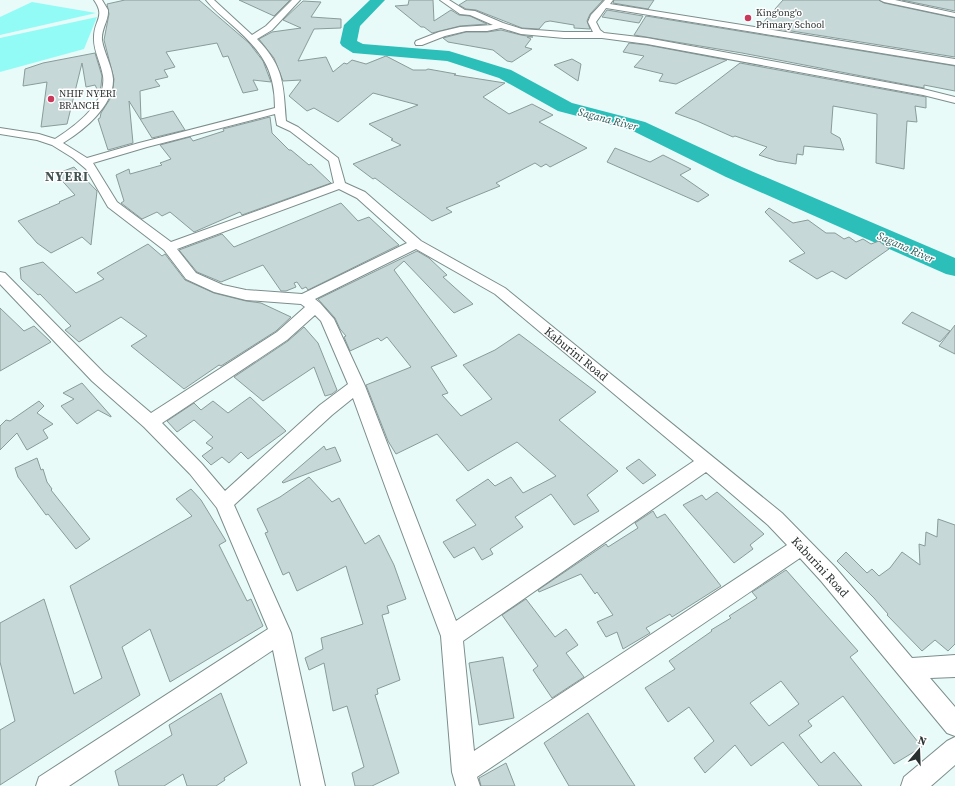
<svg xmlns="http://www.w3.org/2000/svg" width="955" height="786" font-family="'Source Serif 4',serif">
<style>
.green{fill:#92fbf6}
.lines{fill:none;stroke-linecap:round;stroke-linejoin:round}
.river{fill:#2cbeb9;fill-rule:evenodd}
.building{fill:#c6d8d7;stroke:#8a9b9a;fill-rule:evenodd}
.minor-casing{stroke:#7c8d8c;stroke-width:2}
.minor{fill:#fff;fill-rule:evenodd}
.poi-dot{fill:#c8395a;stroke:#fff;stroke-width:1.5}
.labels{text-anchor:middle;stroke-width:3;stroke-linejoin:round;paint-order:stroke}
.far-poi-label{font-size:10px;fill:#282f2f;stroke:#fff;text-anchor:start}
.far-water-label{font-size:11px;font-style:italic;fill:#245c5a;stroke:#fff}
.street-label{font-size:12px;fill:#282f2f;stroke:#fff}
.far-district-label{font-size:13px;font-weight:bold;letter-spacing:1px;fill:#425251;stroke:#fff}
</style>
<rect width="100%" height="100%" fill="#e8fbf9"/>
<!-- green -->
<g class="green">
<polygon points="32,2 96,13 0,35 0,17"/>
<polygon points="97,17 84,49 0,72 0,38"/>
</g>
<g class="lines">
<!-- river -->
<polygon class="river" points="370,0 385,0 360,26 357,41 363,44 449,51 511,70 572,103 645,122 742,167 955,258 955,276 946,274 726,177 631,130 558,111 499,78 447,61 353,53 342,46 340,43 344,25"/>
</g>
<!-- building -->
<g class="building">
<polygon points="125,0 199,0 249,43 263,61 271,82 253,80 258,90 243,93 228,56 223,57 217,43 166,52 175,67 164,70 168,77 155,80 160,86 140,91 141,119 173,111 185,130 152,138 129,101 133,143 108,150 98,119 100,118 101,113 110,99 113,89 114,79 104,40 109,14 107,4"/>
<polygon points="239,0 290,0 274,16"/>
<polygon points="409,0 433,0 434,21 451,10 459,15 470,16 487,24 460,26 432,33 424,27 421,27 395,6 408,5"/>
<polygon points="467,0 603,0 590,14 587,21 590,29 574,28 574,25 550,21 545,22 539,29 522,28 476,10 466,9 459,5"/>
<polygon points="614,0 654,0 648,9 613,3"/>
<polygon points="783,0 879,0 884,3 955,18 955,57 760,26"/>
<polygon points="902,0 955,0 955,11"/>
<polygon points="303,1 321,2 311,17 341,19 341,28 314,29 298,61 326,57 333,72 344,63 347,64 352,60 366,64 386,56 413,70 426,70 428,69 456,74 454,75 505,83 483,97 509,114 532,104 553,115 539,122 587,148 550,167 546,164 541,167 535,163 496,183 500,186 446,208 452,212 432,221 375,178 373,179 353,164 401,145 391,140 393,139 369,124 418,105 373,93 338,122 314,108 307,111 289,96 301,80 283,81 274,58 259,39 272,32 301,28 283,20"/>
<polygon points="607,10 643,16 639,23 602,17"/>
<polygon points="646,16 955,66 955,91 924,85 924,88 742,53 634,35"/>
<polygon points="501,30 521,35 533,37 527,37 531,39 525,47 532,49 512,62 507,61 493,50 448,42 443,38 466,32 487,32"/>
<polygon points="629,43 647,45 727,60 676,84 659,81 663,74 634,67 644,56 623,52"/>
<polygon points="95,53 102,76 101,86 99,93 95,85 86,87 82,63 67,124 41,127 47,82 23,86 25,69 43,63"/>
<polygon points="572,59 581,64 578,81 554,65"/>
<polygon points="740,63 926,97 926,108 915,106 917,122 907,121 904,169 876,163 877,114 833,106 831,133 840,138 844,150 804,146 803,155 797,154 796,164 777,161 759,155 767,147 735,136 733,137 697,121 675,113"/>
<polygon points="270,117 272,133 289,150 291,150 309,165 311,164 331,183 242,215 240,212 194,232 170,212 162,216 157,212 142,219 121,203 124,201 116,175 129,169 130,174 162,165 160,163 171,159 160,145 190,137 193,141 224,131 223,129"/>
<polygon points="615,148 650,162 663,155 691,169 680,175 709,195 698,202 607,162"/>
<polygon points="74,167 97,191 91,245 82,237 51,253 37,243 18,221 60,203 59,202 75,195 56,174"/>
<polygon points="341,203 358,221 369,217 399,245 308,290 306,287 302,289 297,282 294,283 296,287 286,291 281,291 263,265 221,282 197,272 179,250 222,234 234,247"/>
<polygon points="769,208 793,223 808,220 826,233 835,233 844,239 849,237 856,242 863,239 871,244 879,241 889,249 846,279 832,271 817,279 789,261 805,253 765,212"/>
<polygon points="148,244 162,256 165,254 185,280 214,293 246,301 261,303 291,317 276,331 221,366 219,365 184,389 131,346 147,336 121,317 79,342 65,330 71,326 40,294 38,295 21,279 20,268 43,262 76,293 104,279 97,273"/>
<polygon points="417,251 429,258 447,275 443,277 473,304 454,313 404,261 394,270 457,356 431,367 448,393 442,395 461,416 492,399 463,365 495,350 519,334 596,392 559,420 618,471 587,495 599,511 574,525 551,494 515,517 523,527 490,549 493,554 482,560 474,547 454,558 443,542 476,525 456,500 488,479 495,486 511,477 523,493 556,476 517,442 468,471 437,434 396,454 388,441 366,385 411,367 387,337 381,341 378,338 350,351 344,337 346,336 340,329 335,318 318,299"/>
<polygon points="0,308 24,331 34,326 51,342 0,371"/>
<polygon points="912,312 950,331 940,342 902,323"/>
<polygon points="955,325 955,354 939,346"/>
<polygon points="304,327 318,343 337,390 332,394 325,396 314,367 263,401 234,377 288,341"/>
<polygon points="82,383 111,416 111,417 98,410 77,424 61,406 74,399 63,393"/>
<polygon points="250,397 286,431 248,459 241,452 229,463 222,457 211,465 202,456 213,448 206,443 213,437 194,420 177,432 167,421 194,403 201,410 213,401 228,413"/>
<polygon points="39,401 44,406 37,413 53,424 43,430 48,438 27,450 17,433 0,450 0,426 6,420 10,421"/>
<polygon points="324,446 326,450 335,447 341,461 283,483 282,482"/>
<polygon points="37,458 41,470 43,469 47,482 52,489 51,490 90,539 76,549 48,514 46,515 18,477 15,468"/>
<polygon points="639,459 656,475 643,484 626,468"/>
<polygon points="309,477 332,502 339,498 365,544 379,535 394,565 406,599 387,606 389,613 382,615 400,680 377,689 378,694 375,695 399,773 372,786 355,786 352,773 364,767 347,706 333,711 324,663 309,670 305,658 323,649 321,638 363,624 346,566 297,591 289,572 283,575 265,533 268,532 257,509 280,497"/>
<polygon points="191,489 201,500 226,541 219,545 247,601 251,599 263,626 170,682 150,629 122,647 140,695 0,785 0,730 15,721 0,662 0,623 44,599 74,694 102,678 70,586 192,516 176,499"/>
<polygon points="717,492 764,534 750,545 753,549 734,563 683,505 702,495 706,500"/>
<polygon points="653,511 657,518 665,514 721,586 672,617 670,614 646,628 650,633 623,649 617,632 606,637 597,622 613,615 597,592 595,594 581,574 539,592 538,590 606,544 608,547 638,528 635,523"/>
<polygon points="938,519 955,525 955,644 948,651 935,640 922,651 887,615 888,614 874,598 837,561 846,552 867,573 872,569 879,576 890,568 902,552 920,565 919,544 925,546 926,532 937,537"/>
<path d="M786 570 858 651 850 657 922 747 894 764 843 696 808 721 812 726 799 735 821 763 834 752 862 786H819L783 742 751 766 735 745 705 773 694 758 714 741 689 707 668 722 645 688 675 669 669 661 712 631 711 630 731 618 729 616 757 598 752 592ZM781 681 799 704 769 726 750 703Z"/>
<polygon points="526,599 555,637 566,629 578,645 566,653 584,677 552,698 533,670 538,666 502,615"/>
<polygon points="503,657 514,718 479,725 469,663"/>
<polygon points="221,693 247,763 224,778 225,780 216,786 187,786 183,774 164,786 119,786 115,771 172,735 169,725"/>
<polygon points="588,713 635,786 569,786 544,743"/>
<polygon points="506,763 515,786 481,786 479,778"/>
</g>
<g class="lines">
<defs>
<g id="minor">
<path d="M94 0H102L108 10C109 20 101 29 102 40 104 53 112 66 113 79 114 106 84 130 63 143L87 158 139 143 275 108C275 67 260 50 231 24 222 16 213 9 206 0H214L252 35 266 26 292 0H300L272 30 257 39C285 68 283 85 286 121L298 127 338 158 345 183 365 192 421 241 505 288 782 513 835 567 912 658 955 655V677L930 678 955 707V736L947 733 821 581 800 558 477 777 480 786H456L452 772 441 636 393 508 353 398 332 415 234 505 291 633 325 786H301L273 650 69 786H36L39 777 268 629 217 508 190 474 144 427 92 381 0 284V272L5 273 104 373 151 413 277 332 305 307 301 304 246 300 214 292 186 279 164 250 108 207 86 169 73 158 52 145 37 140 0 134V128L39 134 55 139C74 127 107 103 103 76 101 63 93 50 94 37 94 20 106 17 94 0ZM275 114 277 125 290 131 329 161 334 183 171 242 117 202 93 163 147 147ZM339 189 357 198 407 243 302 294 246 290 223 285 196 273 177 249ZM416 249 495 294 694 461 456 621 365 386 334 319 320 303 315 299ZM315 315 321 321 348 384 320 405 225 491 202 464 162 423 287 340ZM706 472 768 525 787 545 474 751 463 641Z"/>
<polygon points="440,0 449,0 465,10 475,11 503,23 522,29 564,32 593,32 588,22 591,15 605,0 613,0 610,4 955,59 955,65 606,8 596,22 600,30 604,33 647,38 923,89 955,97 955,103 923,95 647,44 602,38 564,38 521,34 501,28 487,31 466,31 445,36 422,45 416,45 415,43 416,41 439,32 460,27 493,25 470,15 460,14"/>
<polygon points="880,0 895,0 955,13 955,17 884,2"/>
<polygon points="955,737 955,765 931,786 901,786 904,777 947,741"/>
</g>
</defs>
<!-- minor casing -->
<use href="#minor" class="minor-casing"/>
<!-- minor -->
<use href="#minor" class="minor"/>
</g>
<!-- markers -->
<g class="poi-dot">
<circle cx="748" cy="18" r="4"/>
<circle cx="51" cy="99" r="4"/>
</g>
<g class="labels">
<!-- far-poi labels -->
<g class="far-poi-label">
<text x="756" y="16">King'ong'o<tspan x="756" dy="12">Primary School</tspan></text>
<text x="59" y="97">NHIF NYERI<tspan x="59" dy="12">BRANCH</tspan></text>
</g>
<!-- far-water labels -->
<g class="far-water-label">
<text transform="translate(608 119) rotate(15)" y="4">Sagana River</text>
<text transform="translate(906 247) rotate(24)" y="4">Sagana River</text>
</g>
<!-- street labels -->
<g class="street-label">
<text transform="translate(576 354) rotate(39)" y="4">Kaburini Road</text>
<text transform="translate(820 567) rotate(47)" y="4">Kaburini Road</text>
</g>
<!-- far-district labels -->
<g class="far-district-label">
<text x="67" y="181">NYERI</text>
</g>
</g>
<!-- north arrow -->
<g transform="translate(919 750) rotate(19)" stroke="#ffffff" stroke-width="3" paint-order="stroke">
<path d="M0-3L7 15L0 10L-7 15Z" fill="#282f2f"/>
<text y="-6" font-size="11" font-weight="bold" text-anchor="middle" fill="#282f2f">N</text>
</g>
</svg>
